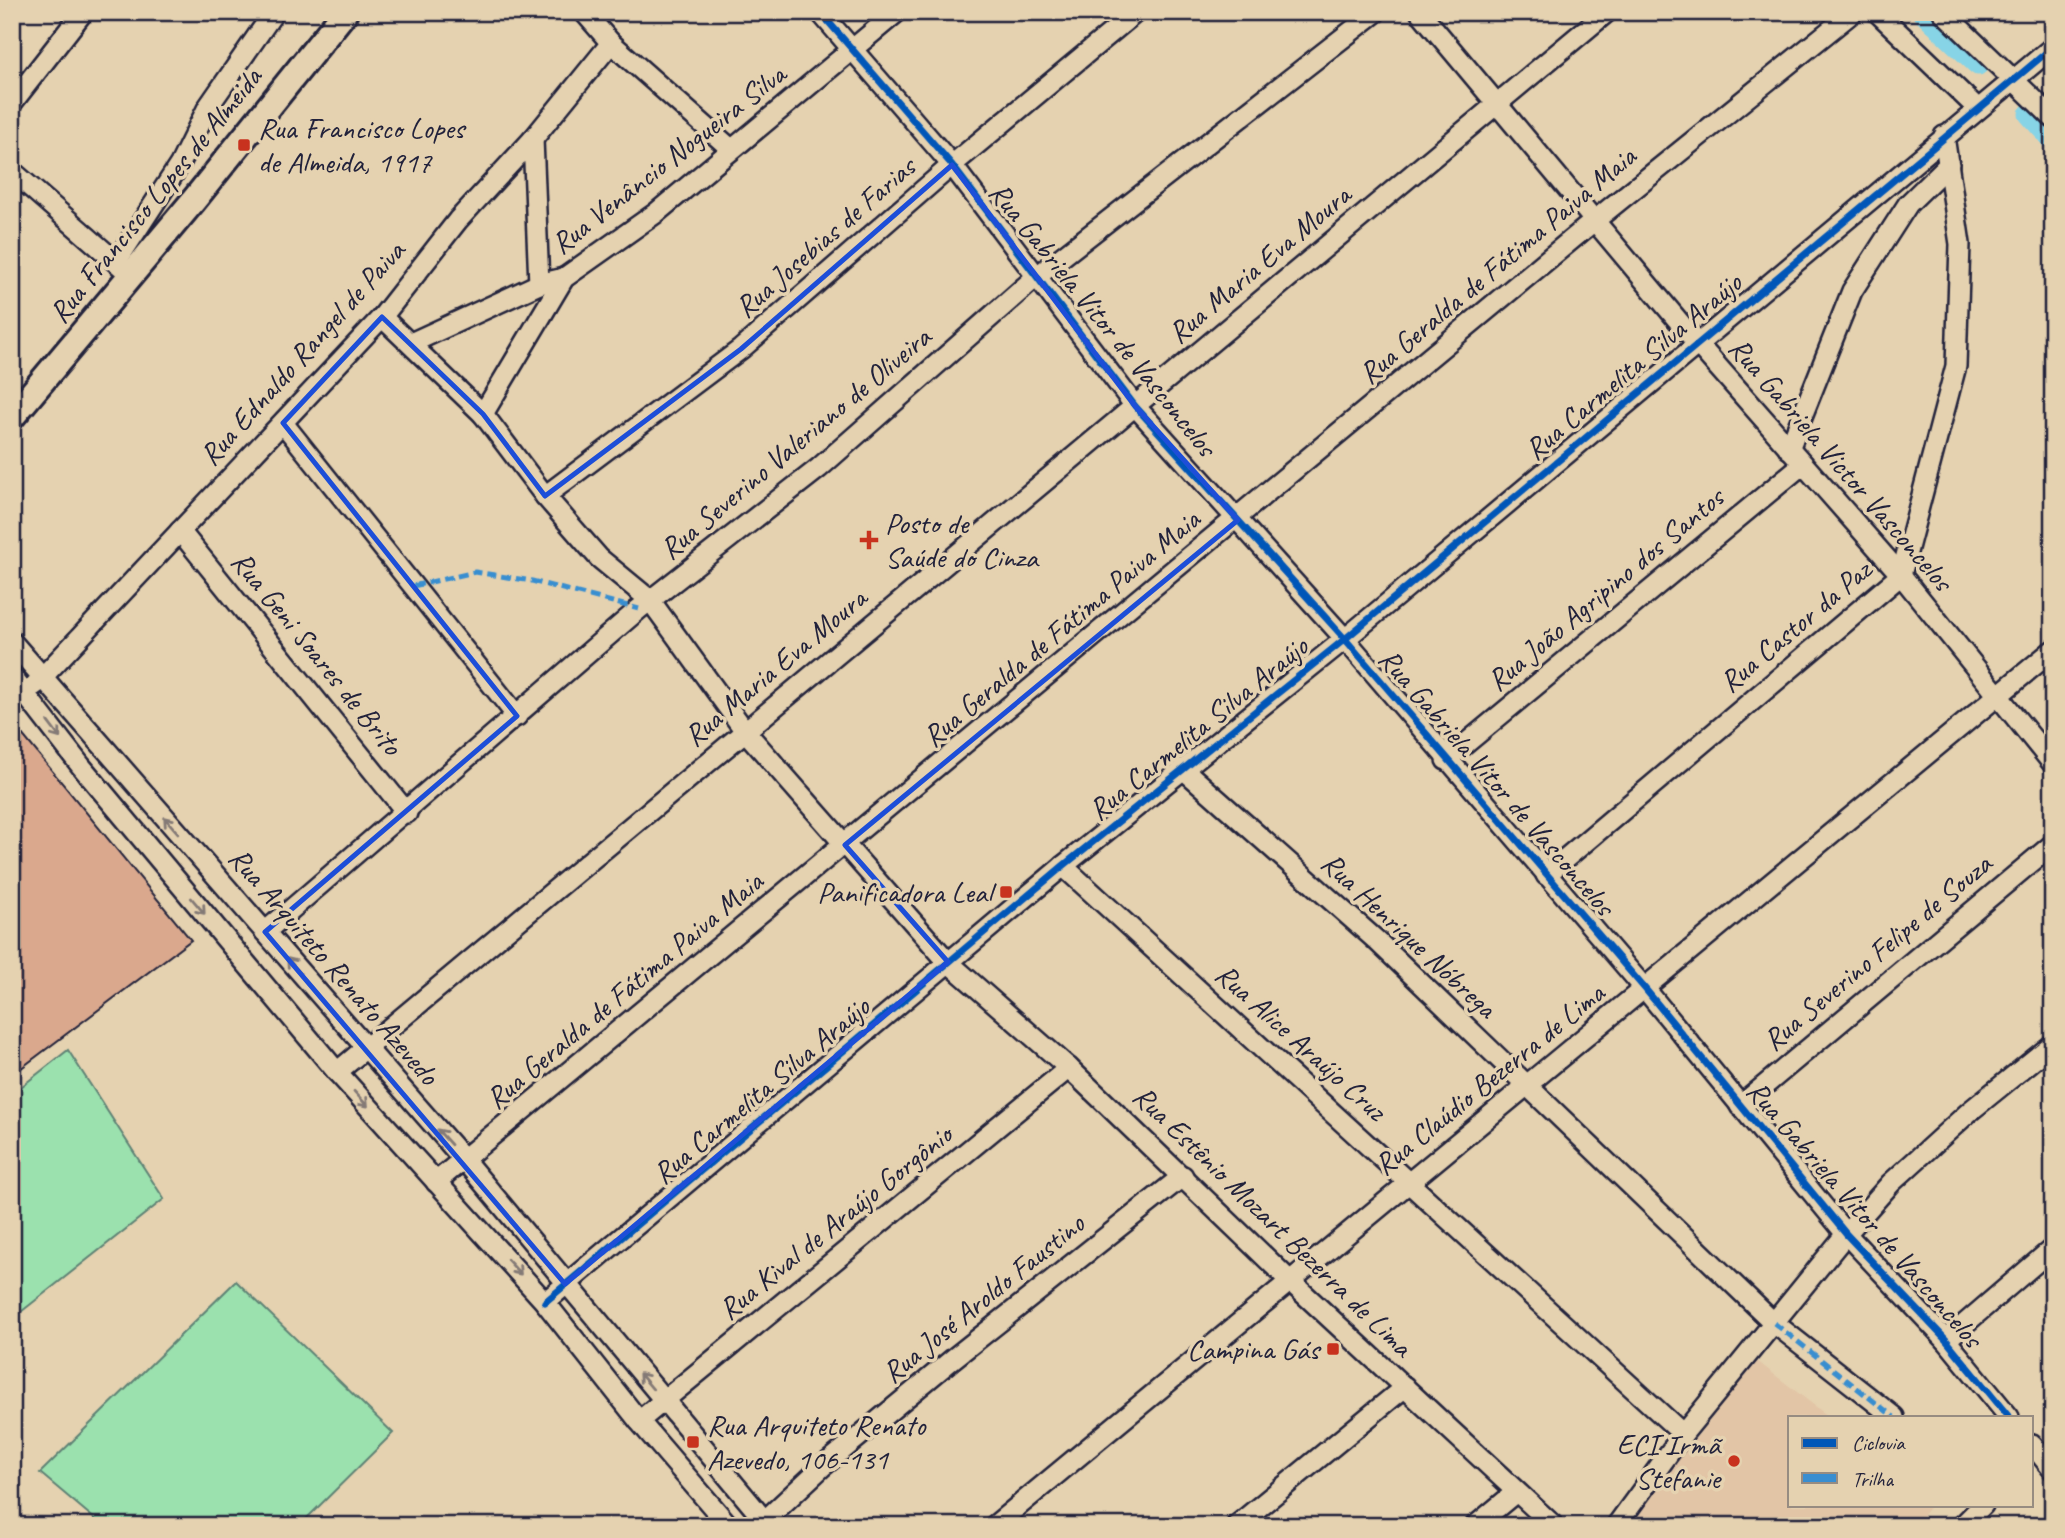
<svg xmlns="http://www.w3.org/2000/svg" width="2065" height="1538" font-family="Caveat,sans-serif">
<style>
.built{fill:#e2c5a6}
.green{fill:#9be1ae;stroke:#5e8274;stroke-width:2}
.lines{fill:none;stroke-linecap:round;stroke-linejoin:round}
.canal{stroke:#87d4e6;stroke-width:21}
.building{fill:#daa88d;stroke:#22223b;stroke-width:2}
.minor-casing{stroke:#22223b;stroke-width:24}
.major-casing{stroke:#22223b;stroke-width:30}
.minor{stroke:#e5d2b0;stroke-width:19}
.major{stroke:#e5d2b0;stroke-width:24}
.quiet{stroke:#398ed0;stroke-width:5;stroke-dasharray:10 5;stroke-linecap:butt}
.cycleway-casing{stroke:#e5d2b0;stroke-width:11}
.cycleway{stroke:#0057b8;stroke-width:7}
.oneway{stroke:#847a76}
.marked{fill:none;stroke:#1d4ed8;stroke-width:5;stroke-linejoin:round}
.poi-dot{fill:#c8321e;stroke:#e5d2b0;stroke-width:2.5}
.labels{text-anchor:middle;stroke-width:7;stroke-linejoin:round;paint-order:stroke}
.poi-label{font-size:30px;fill:#22223b;stroke:#e5d2b0;text-anchor:start}
.street-label{font-size:30px;fill:#22223b;stroke:#e5d2b0}
</style>
<rect width="100%" height="100%" fill="#e5d2b0"/>
<filter id="ink" filterUnits="userSpaceOnUse"><feTurbulence type="fractalNoise" baseFrequency=".0143" numOctaves="2"/><feDisplacementMap in="SourceGraphic" scale="14" xChannelSelector="R" yChannelSelector="G"/><feConvolveMatrix kernelMatrix="1 2 1 2 8 2 1 2 1" color-interpolation-filters="sRGB"/></filter>
<g filter="url(#ink)">
<!-- built -->
<polygon class="built" points="1757,1361 1829,1417 1790,1417 1790,1505 1931,1505 1914,1526 1626,1526"/>
<!-- green -->
<g class="green">
<polygon points="68,1050 164,1199 12,1319 12,1094"/>
<polygon points="236,1281 393,1433 299,1526 103,1526 40,1473"/>
</g>
<g class="lines">
<!-- canal -->
<g class="canal">
<polyline points="1922,12 1978,65"/>
<polyline points="2029,114 2053,141"/>
</g>
</g>
<!-- building -->
<polygon class="building" points="12,722 191,940 12,1075"/>
<g class="lines">
<defs>
<g id="minor">
<polyline points="584,12 611,43 731,149"/>
<polyline points="820,12 952,165 1135,406 1345,639 1646,990 1846,1234 1946,1340 2009,1417"/>
<polyline points="1420,12 1696,342 1901,575 2053,764"/>
<polyline points="1877,12 1977,108"/>
<polyline points="1943,12 2053,118"/>
<polyline points="12,103 83,12"/>
<polyline points="533,139 539,284"/>
<polyline points="12,171 123,268"/>
<polyline points="116,262 180,164 208,107 274,12"/>
<polyline points="382,317 483,414 545,496 599,558 650,600 745,731 948,962 1069,1068 1289,1280 1554,1526"/>
<polyline points="411,343 539,284 564,278"/>
<polyline points="483,414 564,278 656,213 897,12"/>
<polyline points="283,423 517,716"/>
<polyline points="1789,449 1852,291 1908,204 1949,164"/>
<polyline points="545,496 741,349 952,165 1136,12"/>
<polyline points="180,531 407,813"/>
<polyline points="12,642 465,1161 769,1526"/>
<polyline points="12,677 81,766 337,1072 545,1302 639,1421 729,1526"/>
<polyline points="35,685 382,317 458,220 533,139 611,43"/>
<polyline points="1446,760 1803,464"/>
<polyline points="1182,768 1376,940 1774,1323 1894,1417"/>
<polyline points="1063,866 1683,1434"/>
<polyline points="1546,875 1901,575 1956,366 1960,244 1944,136"/>
<polyline points="265,932 639,609 819,468 1036,277 1376,12"/>
<polyline points="337,1072 1607,12"/>
<polyline points="1740,1106 2053,844"/>
<polyline points="436,1182 1594,221 1853,12"/>
<polyline points="545,1302 1063,866 1345,639 2053,47"/>
<polyline points="1946,1340 2053,1248"/>
<polyline points="639,1421 1069,1068"/>
<polyline points="2032,1444 2053,1470"/>
<polyline points="759,1526 822,1467 954,1358 1183,1176"/>
<polyline points="994,1526 2053,650"/>
<polyline points="1236,1526 1405,1387"/>
<polyline points="1475,1526 1516,1492"/>
<polyline points="1616,1526 1683,1434 1846,1234 1891,1183 1969,1112 2053,1044"/>
<polyline points="1962,1526 1983,1505"/>
</g>
<polyline id="major" points="12,417 194,200 345,12"/>
</defs>
<!-- minor casing -->
<use href="#minor" class="minor-casing"/>
<!-- major casing -->
<use href="#major" class="major-casing"/>
<!-- minor -->
<use href="#minor" class="minor"/>
<!-- major -->
<use href="#major" class="major"/>
<!-- quiet -->
<g class="quiet">
<polyline points="413,586 475,572 532,581 639,609"/>
<polyline points="1774,1323 1894,1417"/>
</g>
<defs>
<g id="cycleway">
<polyline points="820,12 952,165 1135,406 1345,639 1646,990 1846,1234 1946,1340 2009,1417"/>
<polyline points="545,1302 1063,866 1345,639 2053,47"/>
</g>
</defs>
<!-- cycleway casing -->
<use href="#cycleway" class="cycleway-casing"/>
<!-- cycleway -->
<use href="#cycleway" class="cycleway"/>
</g>
<!-- one-way arrows -->
<defs><path id="oneway-shaft" d="M-6 0H5M1.5-3L5.5 0L1.5 3" fill="none" stroke-width="1.6" stroke-linecap="round" stroke-linejoin="round" transform="scale(1.75)"/></defs>
<g class="oneway">
<use href="#oneway-shaft" transform="translate(54 730) rotate(53)"/>
<use href="#oneway-shaft" transform="translate(171 825) rotate(-131)"/>
<use href="#oneway-shaft" transform="translate(198 906) rotate(50)"/>
<use href="#oneway-shaft" transform="translate(294 966) rotate(-131)"/>
<use href="#oneway-shaft" transform="translate(361 1099) rotate(48)"/>
<use href="#oneway-shaft" transform="translate(444 1137) rotate(-132)"/>
<use href="#oneway-shaft" transform="translate(514 1267) rotate(48)"/>
<use href="#oneway-shaft" transform="translate(646 1381) rotate(-130)"/>
</g>
</g>
<!-- marked area -->
<path class="marked" d="M952 165 1135 406 1238 520 845 845 948 962 565 1284 265 932 517 716 283 423 382 317 483 414 545 496 741 349Z"/>
<!-- markers -->
<g class="poi-dot">
<rect x="237" y="138" width="14" height="14" rx="3.5"/>
<path d="M865.5 529.5h7v7h7v7h-7v7h-7v-7h-7v-7h7z"/>
<rect x="999" y="885" width="14" height="14" rx="3.5"/>
<rect x="1326" y="1342" width="14" height="14" rx="3.5"/>
<rect x="686" y="1435" width="14" height="14" rx="3.5"/>
<circle cx="1734" cy="1461" r="7"/>
</g>
<g class="labels">
<!-- poi labels -->
<g class="poi-label">
<text x="258" y="138">Rua Francisco Lopes<tspan x="258" dy="34">de Almeida, 1917</tspan></text>
<text x="885" y="533">Posto de<tspan x="885" dy="34">Saúde do Cinza</tspan></text>
<text x="992" y="902" text-anchor="end">Panificadora Leal</text>
<text x="1319" y="1359" text-anchor="end">Campina Gás</text>
<text x="707" y="1435">Rua Arquiteto Renato<tspan x="707" dy="34">Azevedo, 106-131</tspan></text>
<text x="1720" y="1454" text-anchor="end">ECI Irmã<tspan x="1720" dy="34">Stefanie</tspan></text>
</g>
<!-- street labels -->
<g class="street-label">
<text transform="translate(668 159) rotate(-38)" y="10">Rua Venâncio Nogueira Silva</text>
<text transform="translate(155 195) rotate(-51)" y="10">Rua Francisco Lopes de Almeida</text>
<text transform="translate(825 237) rotate(-41)" y="10">Rua Josebias de Farias</text>
<text transform="translate(1259 264) rotate(-40)" y="10">Rua Maria Eva Moura</text>
<text transform="translate(1497 265) rotate(-40)" y="10">Rua Geralda de Fátima Paiva Maia</text>
<text transform="translate(1103 319) rotate(51)" y="10">Rua Gabriela Vitor de Vasconcelos</text>
<text transform="translate(302 353) rotate(-48)" y="10">Rua Ednaldo Rangel de Paiva</text>
<text transform="translate(1633 366) rotate(-40)" y="10">Rua Carmelita Silva Araújo</text>
<text transform="translate(795 443) rotate(-40)" y="10">Rua Severino Valeriano de Oliveira</text>
<text transform="translate(1841 464) rotate(49)" y="10">Rua Gabriela Victor Vasconcelos</text>
<text transform="translate(1605 589) rotate(-40)" y="10">Rua João Agripino dos Santos</text>
<text transform="translate(1795 626) rotate(-40)" y="10">Rua Castor da Paz</text>
<text transform="translate(1061 628) rotate(-40)" y="10">Rua Geralda de Fátima Paiva Maia</text>
<text transform="translate(317 653) rotate(51)" y="10">Rua Geni Soares de Brito</text>
<text transform="translate(775 667) rotate(-40)" y="10">Rua Maria Eva Moura</text>
<text transform="translate(1198 728) rotate(-39)" y="10">Rua Carmelita Silva Araújo</text>
<text transform="translate(1497 782) rotate(49)" y="10">Rua Gabriela Vitor de Vasconcelos</text>
<text transform="translate(1409 935) rotate(43)" y="10">Rua Henrique Nóbrega</text>
<text transform="translate(1877 952) rotate(-40)" y="10">Rua Severino Felipe de Souza</text>
<text transform="translate(334 966) rotate(49)" y="10">Rua Arquiteto Renato Azevedo</text>
<text transform="translate(624 990) rotate(-40)" y="10">Rua Geralda de Fátima Paiva Maia</text>
<text transform="translate(1301 1042) rotate(42)" y="10">Rua Alice Araújo Cruz</text>
<text transform="translate(1489 1079) rotate(-39)" y="10">Rua Claúdio Bezerra de Lima</text>
<text transform="translate(761 1090) rotate(-40)" y="10">Rua Carmelita Silva Araújo</text>
<text transform="translate(1865 1214) rotate(49)" y="10">Rua Gabriela Vitor de Vasconcelos</text>
<text transform="translate(1273 1221) rotate(44)" y="10">Rua Estênio Mozart Bezerra de Lima</text>
<text transform="translate(835 1222) rotate(-39)" y="10">Rua Kival de Araújo Gorgônio</text>
<text transform="translate(983 1298) rotate(-39)" y="10">Rua José Aroldo Faustino</text>
</g>
</g>
<!-- margin -->
<rect width="2065" height="1538" fill="none" stroke="#e5d2b0" stroke-width="42"/>
<rect x="21" y="21" width="2023" height="1496" fill="none" stroke="#22223b" stroke-width="2.5" filter="url(#ink)"/>
<!-- legend -->
<rect x="1788" y="1416" width="245" height="91" fill="#e5d2b0" stroke="#978c81" stroke-width="2"/>
<rect x="1802" y="1438" width="35" height="10" fill="#0057b8" stroke="#978c81" stroke-width="2"/>
<text x="1852" y="1450" font-size="21" fill="#22223b">Ciclovia</text>
<rect x="1802" y="1473" width="35" height="10" fill="#398ed0" stroke="#978c81" stroke-width="2"/>
<text x="1852" y="1486" font-size="21" fill="#22223b">Trilha</text>
</svg>
